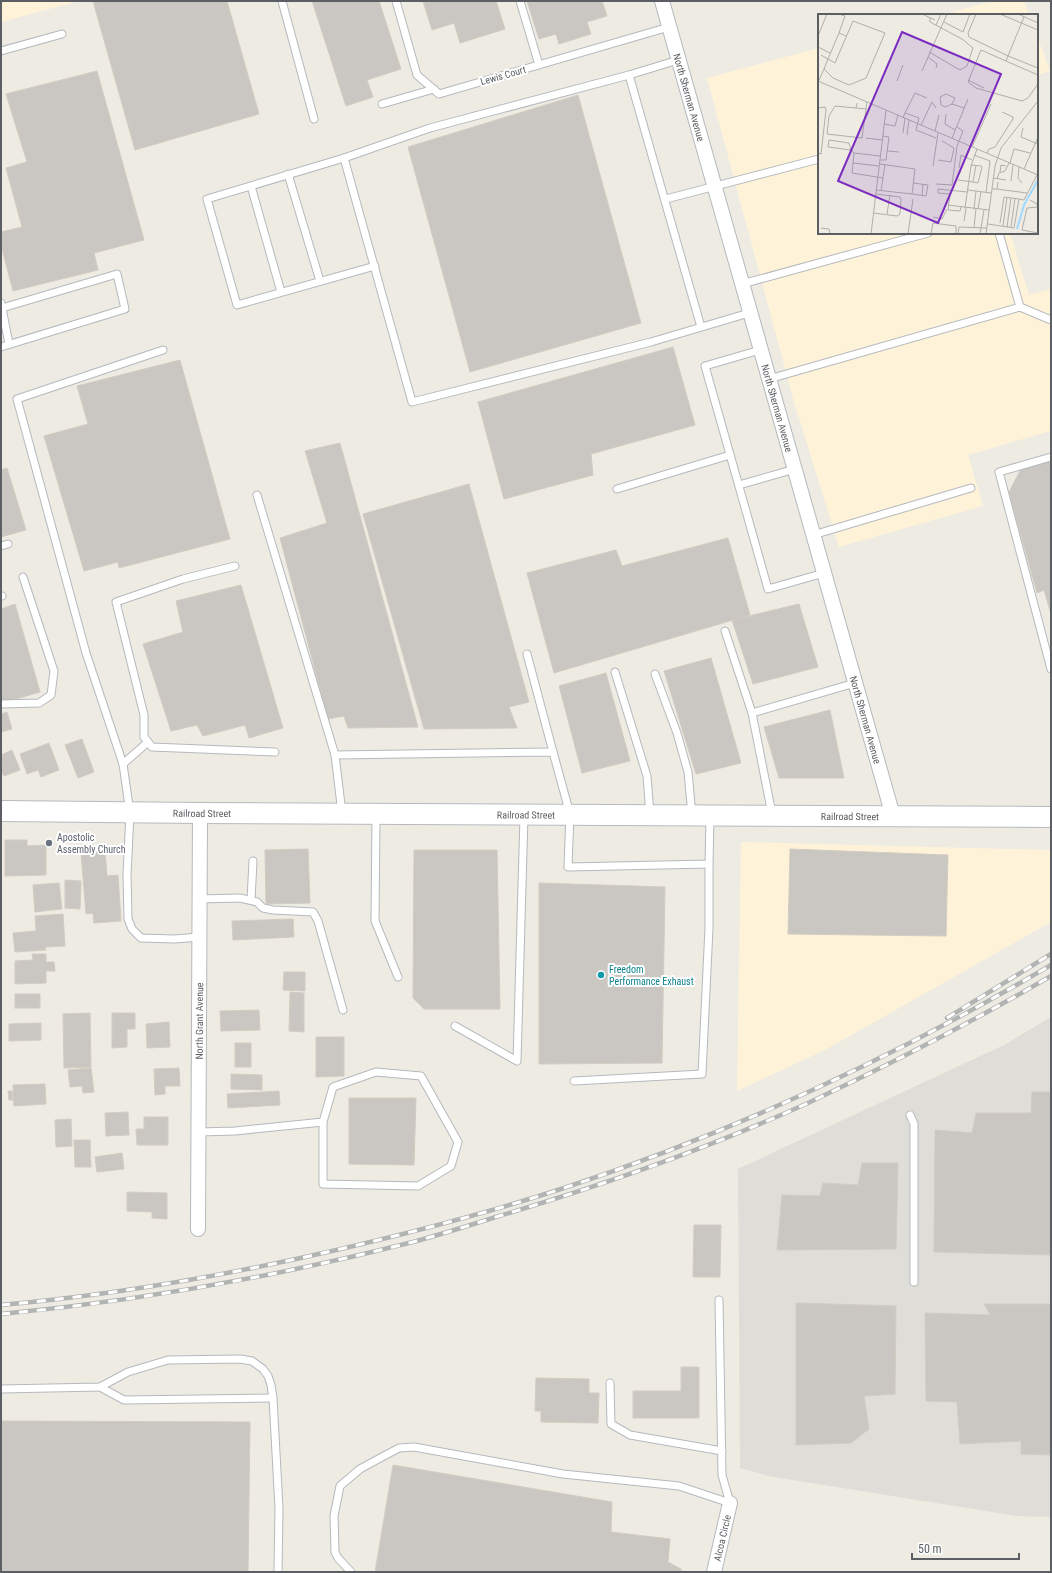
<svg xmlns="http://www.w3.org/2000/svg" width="1052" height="1573" font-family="'Roboto Condensed',sans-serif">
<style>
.commercial{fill:#fef3d8}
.industrial{fill:#dfddd7}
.building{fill:#cac7c2;stroke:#d2ccc1}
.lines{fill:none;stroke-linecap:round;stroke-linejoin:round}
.service-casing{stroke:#b5b9bd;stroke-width:9}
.minor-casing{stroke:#b5b9bd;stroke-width:16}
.secondary-casing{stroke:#b6babf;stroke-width:22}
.service{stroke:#fff;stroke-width:7}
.minor{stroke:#fff;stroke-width:14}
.secondary{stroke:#fff;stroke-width:20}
.rail-casing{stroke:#b2b3b3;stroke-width:4.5}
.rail{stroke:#fff;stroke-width:3;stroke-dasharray:9;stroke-linecap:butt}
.worship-dot{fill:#6b7280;stroke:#fff;stroke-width:1.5}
.culture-dot{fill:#0f9aa8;stroke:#fff;stroke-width:1.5}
.labels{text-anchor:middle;stroke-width:4;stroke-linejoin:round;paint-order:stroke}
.street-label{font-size:10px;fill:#5b5f63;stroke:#fff}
.worship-label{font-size:10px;fill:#5b616d;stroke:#fff;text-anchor:start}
.culture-label{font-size:10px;fill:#0d838f;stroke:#fff;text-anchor:start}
.inset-river{fill:none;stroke:#a1d9ff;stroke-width:2}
.inset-road{fill:none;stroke:#afafac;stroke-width:1}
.view{fill:#7b2cbf;fill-opacity:0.15;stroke:#7b2cbf;stroke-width:2}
.inset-edge{fill:none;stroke:#5b5f63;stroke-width:2}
</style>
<rect width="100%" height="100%" fill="#eeebe3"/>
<!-- commercial -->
<g class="commercial">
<polygon points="1,1 79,1 1,22"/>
<polygon points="994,1 1024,1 1029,15 941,15"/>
<polygon points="1037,36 1050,71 1037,75"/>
<polygon points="819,48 819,233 1010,233 1029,295 1051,289 1051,431 968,455 983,506 839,547 794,402 707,78"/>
<polygon points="741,842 1051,850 1051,922 825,1050 737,1091"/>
</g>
<!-- industrial -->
<polygon class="industrial" points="1051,1017 1051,1517 1017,1516 768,1476 740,1468 738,1169 1004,1045"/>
<!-- building -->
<g class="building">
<polygon points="93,1 227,1 259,114 135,150"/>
<polygon points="312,1 379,1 401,69 367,80 373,97 346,106"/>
<polygon points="423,1 496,1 505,29 460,43 454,23 432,30"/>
<polygon points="527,1 602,1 607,16 587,22 591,34 559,44 556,34 539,39"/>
<polygon points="97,71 144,240 94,253 98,270 13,291 1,245 1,232 22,227 6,168 27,162 6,94"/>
<polygon points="578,95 641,323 470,372 408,147"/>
<polygon points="673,347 695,425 591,454 593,475 504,499 478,402"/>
<polygon points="180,360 230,539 119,568 118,562 84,571 44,436 88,424 77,386"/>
<polygon points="340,443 418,727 348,728 344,716 328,719 280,538 327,523 305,451"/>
<polygon points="1051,461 1051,614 1044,590 1037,593 1009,492 1021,469"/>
<polygon points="7,468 26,530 1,537 1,470"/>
<polygon points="469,484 529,702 509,707 517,728 424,729 363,514"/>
<polygon points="728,538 750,615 554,673 527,573 616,550 622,566"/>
<polygon points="241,585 283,728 249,738 245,725 203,736 197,725 171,731 143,644 183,632 176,601"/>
<polygon points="15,604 40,692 9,701 1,701 1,609"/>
<polygon points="799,604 818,667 753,684 732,620"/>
<polygon points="711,658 741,763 696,774 664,671"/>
<polygon points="606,673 630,761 582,773 559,686"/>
<polygon points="830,710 844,778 779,778 764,727"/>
<polygon points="7,712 12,729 1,732 1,714"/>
<polygon points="82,739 94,772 78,778 65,745"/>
<polygon points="49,743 59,770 41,777 38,770 27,774 20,754"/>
<polygon points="12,750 20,770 4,776 2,772 1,772 1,755"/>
<polygon points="5,840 27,840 27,846 46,845 46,875 5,876"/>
<polygon points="308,849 310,903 266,904 265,850"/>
<polygon points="790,849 948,855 946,936 788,934"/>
<polygon points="414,850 497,850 500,1009 424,1009 413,998"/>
<polygon points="105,851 107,876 118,875 121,921 94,923 93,913 86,914 81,853"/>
<polygon points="65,880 81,881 80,909 65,908"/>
<polygon points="59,883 62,909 35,912 33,885"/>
<polygon points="539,883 665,887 662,1063 539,1064"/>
<polygon points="63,914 65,946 45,947 46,950 15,952 13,933 36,931 35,916"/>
<polygon points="293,919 294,937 233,940 232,921"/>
<polygon points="32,954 46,954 46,962 54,962 55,971 46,971 46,983 15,984 15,961 33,960"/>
<polygon points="284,972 305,972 305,991 283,990"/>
<polygon points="290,992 304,993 304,1032 289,1031"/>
<rect x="15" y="994" width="25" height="14"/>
<polygon points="259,1010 260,1030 221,1031 220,1011"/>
<polygon points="90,1013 91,1067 64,1068 63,1014"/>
<polygon points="112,1013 135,1013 135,1029 127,1029 127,1047 112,1048"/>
<polygon points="169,1022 170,1047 147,1048 146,1024"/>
<polygon points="41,1023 41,1040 9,1041 9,1024"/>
<polygon points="316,1037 344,1037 344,1076 316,1077"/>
<rect x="235" y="1043" width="16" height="24"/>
<polygon points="91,1068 94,1092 83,1093 82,1086 70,1087 68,1070"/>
<polygon points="179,1068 180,1086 165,1086 165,1094 155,1095 154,1069"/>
<polygon points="231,1074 262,1075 262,1090 231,1089"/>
<polygon points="45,1084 46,1104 14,1106 13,1085"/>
<polygon points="8,1091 12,1091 13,1100 9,1100"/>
<polygon points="279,1091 280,1105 228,1108 227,1094"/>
<polygon points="1032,1092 1051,1092 1051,1255 934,1252 935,1130 972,1133 976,1113 1031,1113"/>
<polygon points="349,1098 416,1098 414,1165 349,1164"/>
<polygon points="128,1112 129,1135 106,1136 105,1113"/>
<polygon points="144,1117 168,1117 168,1145 137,1145 136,1129 144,1129"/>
<polygon points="71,1119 72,1146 56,1147 55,1120"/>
<polygon points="74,1140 90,1140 91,1167 75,1167"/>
<polygon points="122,1153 124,1169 97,1172 95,1157"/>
<polygon points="862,1163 898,1163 896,1249 777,1250 782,1195 820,1196 823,1183 858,1185"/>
<polygon points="127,1192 167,1193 167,1219 152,1218 152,1212 127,1211"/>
<polygon points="694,1225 721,1225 720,1277 693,1277"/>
<polygon points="796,1303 896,1306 895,1394 864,1396 869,1429 851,1443 796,1445"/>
<polygon points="984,1304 1051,1304 1051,1455 1021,1454 1021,1441 960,1444 957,1402 926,1401 925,1313 990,1315"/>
<polygon points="681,1367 699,1367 699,1418 633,1418 633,1391 681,1391"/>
<polygon points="536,1378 589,1379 589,1393 599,1393 598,1423 541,1422 541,1411 535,1411"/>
<polygon points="1,1421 250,1422 248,1572 1,1572"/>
<polygon points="393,1465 612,1502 611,1532 670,1539 668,1562 681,1569 681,1572 375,1572"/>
</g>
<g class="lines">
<defs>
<g id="service">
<polyline points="282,1 314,119"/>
<polyline points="396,1 417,75 439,94 669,27"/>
<polyline points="520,1 539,65"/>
<polyline points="1,51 62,34"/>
<polyline points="678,60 629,75 430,128 344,158 412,402 651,342 749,313"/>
<polyline points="629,75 701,327"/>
<polyline points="382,104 434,89"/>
<polyline points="344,158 207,199 237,305 375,266"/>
<polyline points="288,174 320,281"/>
<polyline points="251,186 281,292"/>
<polyline points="666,199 819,159"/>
<polyline points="742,284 928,233"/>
<polyline points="1,303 2,308 117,274 125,309 1,347"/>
<polyline points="1020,307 1051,320"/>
<polyline points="2,308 9,344"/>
<polyline points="163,350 17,399 86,653 123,764 130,813 127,875 128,919 132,929 141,938 175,939 199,937"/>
<polyline points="760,350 705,366 768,589 824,573"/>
<polyline points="769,379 1020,307 999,233"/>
<polyline points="1051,457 999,472 1051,669"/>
<polyline points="739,485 795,469"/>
<polyline points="617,489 730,455"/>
<polyline points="257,495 335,755 342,813"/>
<polyline points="813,535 971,488"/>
<polyline points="1,546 8,544"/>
<polyline points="235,566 183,579 116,602 144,715 144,737 152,747 275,752"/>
<polyline points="1,596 2,596"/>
<polyline points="725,631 752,713"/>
<polyline points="527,654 553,752"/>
<polyline points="615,672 647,776 650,815"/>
<polyline points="655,674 677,733 688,772 692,815"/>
<polyline points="1,704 39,703 51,695 54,671 23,577"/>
<polyline points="335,755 553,752 570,814 568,867 709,864 710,817"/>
<polyline points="123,764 148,742"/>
<polyline points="772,814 752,713 855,683"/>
<polyline points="376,816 375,921 398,977"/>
<polyline points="199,899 240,898 257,902 263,908 273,910 313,912 318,921 343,1010"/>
<polyline points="251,900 253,861"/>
<polyline points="455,1026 517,1061 524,816"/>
<polyline points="574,1081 702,1074 709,928 709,864"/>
<polyline points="910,1115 914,1124 914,1282"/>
<polyline points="199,1132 235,1131 323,1122 333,1087 376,1072 421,1076 458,1142 451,1166 418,1186 323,1184 323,1122"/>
<polyline points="719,1300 722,1475 730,1503"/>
<polyline points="610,1383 611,1424 630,1435 722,1451"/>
<polyline points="100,1387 124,1400 273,1398"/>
<polyline points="1,1389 100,1387 128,1372 168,1360 240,1359 252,1361 263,1369 268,1376 271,1385 273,1398 279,1508 278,1572"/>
<polyline points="351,1572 338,1558 335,1552 334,1516 340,1486 360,1469 382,1457 399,1448 414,1447 563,1474 679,1486 730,1503"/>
</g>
<g id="minor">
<path id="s1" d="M662 1 893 816"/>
<path id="s2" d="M198 1229 200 813"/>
<path id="s3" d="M714 1572 730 1503"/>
</g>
<g id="secondary">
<path id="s4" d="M1 811 200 813 1051 817"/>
</g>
</defs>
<!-- service casing -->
<use href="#service" class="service-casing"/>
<!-- minor casing -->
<use href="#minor" class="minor-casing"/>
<!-- secondary casing -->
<use href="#secondary" class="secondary-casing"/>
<!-- service -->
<use href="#service" class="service"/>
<!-- minor -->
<use href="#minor" class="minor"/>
<!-- secondary -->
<use href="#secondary" class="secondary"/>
<defs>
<g id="rail">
<polyline points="947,1018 1051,954"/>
<path d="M1 1305C113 1295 223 1276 332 1251 410 1233 488 1213 564 1188 734 1132 897 1056 1051 965"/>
<path d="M1 1314C140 1301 278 1276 413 1242 442 1234 471 1225 499 1216 604 1185 709 1148 808 1103 891 1064 972 1022 1051 976"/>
</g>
</defs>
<!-- rail casing -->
<use href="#rail" class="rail-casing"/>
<!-- rail -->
<use href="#rail" class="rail"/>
</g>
<!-- markers -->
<circle class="worship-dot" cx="49" cy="843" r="4"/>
<circle class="culture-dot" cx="601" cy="975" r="4"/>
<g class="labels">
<!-- street labels -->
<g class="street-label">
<text transform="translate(503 75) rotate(-16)" y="4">Lewis Court</text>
<text dy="4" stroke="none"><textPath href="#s1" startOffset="100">North Sherman Avenue</textPath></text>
<text dy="4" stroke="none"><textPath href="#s1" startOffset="423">North Sherman Avenue</textPath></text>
<text dy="4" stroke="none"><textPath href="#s1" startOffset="747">North Sherman Avenue</textPath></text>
<text dy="4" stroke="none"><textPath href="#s4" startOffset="201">Railroad Street</textPath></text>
<text dy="4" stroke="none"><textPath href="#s4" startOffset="525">Railroad Street</textPath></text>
<text dy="4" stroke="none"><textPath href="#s4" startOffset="849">Railroad Street</textPath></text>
<text dy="4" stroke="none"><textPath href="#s2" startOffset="208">North Grant Avenue</textPath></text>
<text dy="4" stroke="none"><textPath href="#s3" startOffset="35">Alcoa Circle</textPath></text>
</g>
<!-- worship labels -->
<g class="worship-label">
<text x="57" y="841">Apostolic<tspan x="57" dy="12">Assembly Church</tspan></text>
</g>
<!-- culture labels -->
<g class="culture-label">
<text x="609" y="973">Freedom<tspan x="609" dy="12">Performance Exhaust</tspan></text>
</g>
</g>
<!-- overview -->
<g transform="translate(818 14)">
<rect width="220" height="220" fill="#eeebe3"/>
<path class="inset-river" d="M199 215 206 191 220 166"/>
<path class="inset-road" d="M104 0 117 6M158 0 150 19 151 23 190 42 206 3M182 0 220 16M200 0 220 9M126 8 145 18 152 0M118 11 123 0M21 19 27 2 21 0M0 22 9 0M0 33 12 39M111 38 142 56 149 52 155 34 144 25 112 8V4M3 41 10 45 21 19 28 22M110 43 119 50 118 54M188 47 220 61M220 54 190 42 188 47 163 36 150 68 158 74 204 87 210 84 220 70M104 57 129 0M150 66 166 74M0 67 220 161M79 67 85 51M0 68 6 55 15 64 31 71 48 64 67 19 35 7 17 49 10 45 6 55M39 89 38 94 48 95M134 90 137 84 128 80 122 83 123 91 127 93 134 90 146 94M0 94 7 93 8 96 3 140 0 139M38 94 17 92 11 102 9 120 44 124 49 88M87 99 97 79 109 84M128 100 127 110 137 116M85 104 87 99 101 104 98 116 118 124M66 110 77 112 80 101M103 111 114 88 118 94M205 114 203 123 220 130M117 117 121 101M85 119 87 104M89 121 91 106M48 124 64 126M134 124 150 85M154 133 173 90M33 136 31 129 11 126 10 133 33 136 36 139M69 137 81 138M169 139 171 135 177 133 195 105V103L184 98M156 141 172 147 168 179M62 146H68L71 123 65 122M120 146 133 148 136 134 124 127M35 149 34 159 65 164M192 149 196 135 212 139M153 151 163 152 164 153 160 169 155 168 158 151M61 152 35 149 36 139 62 142M115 152 120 119M201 153 200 164 204 169M141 154 143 141 154 146M206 155 220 123M182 158 183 151 188 152M175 164 188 166M179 165 181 159 187 157 191 149M140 166 155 168M193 167 195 151M118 170 134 171 139 132 145 117 139 113M174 175H179L180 168M179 175 209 179M58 176 94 180 97 155 62 150M150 176 173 179M63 177 67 150M94 180 108 182 110 171 95 169M104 182 105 170M201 185 206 186 219 161M212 186 219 190 220 196M130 191 171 196M143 193 142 197 130 196 132 180 120 179V175L149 178M220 193 209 194 204 216 220 219M147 194 153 152 159 135M156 195 158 177M160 195 163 178M55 199 79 202 82 200 83 185 82 183 58 180M69 200 72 181M115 203 124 205 129 195M146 207 148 194M170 210 196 214 201 185 186 183 182 209M185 212 189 183M156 213 158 195M189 213 193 184M193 213 197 184M3 214 11 215 12 220M53 220 68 96M90 220 95 185M113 220 115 209 138 212V220M140 220 141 213 169 214M162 220 166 196M168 220 177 152 183 134 220 87"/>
<path class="view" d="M84 18 183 60 120 209 20 167Z"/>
<rect width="220" height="220" class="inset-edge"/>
</g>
<!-- border -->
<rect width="1052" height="1573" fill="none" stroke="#5b5f63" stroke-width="4"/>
<!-- scale -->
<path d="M912 1553v6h107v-6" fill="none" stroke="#5b5f63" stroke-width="2"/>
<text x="918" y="1553" font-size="12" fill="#5b5f63" stroke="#ffffff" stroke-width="3" paint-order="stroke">50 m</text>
</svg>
